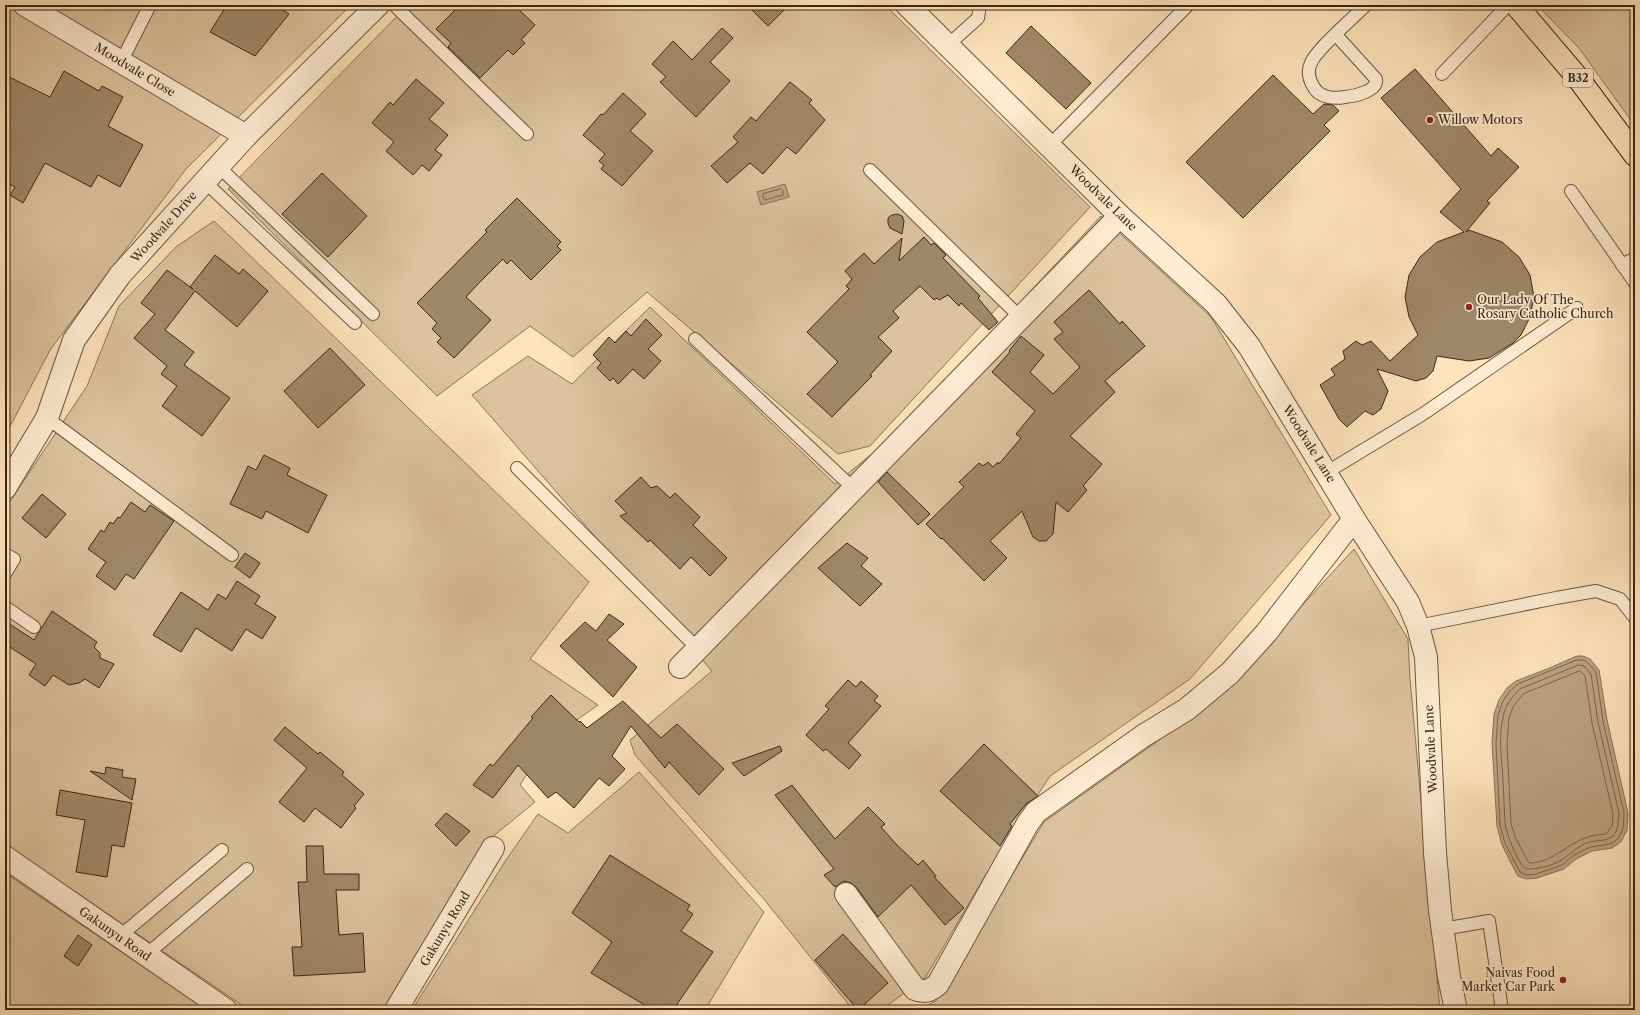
<svg xmlns="http://www.w3.org/2000/svg" width="1640" height="1015" font-family="'Libre Caslon Text',serif">
<style>
.green{fill:#dcc29e;stroke:#8b7458}
.water{fill:#bba282;stroke:#877156}
.lines{fill:none;stroke-linecap:round;stroke-linejoin:round}
.shore{stroke:#7a644a;stroke-width:1}
.building{fill:#9f886a;stroke:#3a2713}
.service-casing{stroke:#6b563d;stroke-width:14}
.minor-casing{stroke:#6b563d;stroke-width:24}
.trunk-casing{stroke:#3a2713;stroke-width:24}
.service{stroke:#feecd3;stroke-width:12}
.minor{stroke:#feecd3;stroke-width:22}
.trunk{stroke:#fde2bb;stroke-width:22}
.poi-dot{fill:#8f2418;stroke:#feecd3;stroke-width:1.5}
.labels{text-anchor:middle;stroke-width:3.5;stroke-linejoin:round;paint-order:stroke}
.shield{fill:#feecd3;stroke:#75624d;stroke-width:1}
.shield-label{font-size:11px;font-weight:bold;fill:#3a2713}
.street-label{font-size:12px;fill:#3a2713;stroke:#feecd3}
.poi-label{font-size:12px;fill:#3a2713;stroke:#feecd3;text-anchor:start}
</style>
<rect width="100%" height="100%" fill="#fde2bb"/>
<filter id="stains"><feTurbulence type="fractalNoise" baseFrequency=".005" numOctaves="4"/><feColorMatrix values="0 0 0 0 .2 0 0 0 0 .09 0 0 0 0 .02 0 0 0 .5 -.17"/></filter>
<radialGradient id="worn" r=".72"><stop offset=".6" stop-color="#630" stop-opacity="0"/><stop offset="1" stop-color="#630" stop-opacity=".3"/></radialGradient>
<!-- green -->
<g class="green">
<polygon points="5,5 351,5 186,169 50,350 5,436"/>
<polygon points="408,5 885,5 1090,207 870,446 838,454 647,292 573,357 530,326 437,396 228,189"/>
<polygon points="1537,5 1635,5 1635,126 1579,48"/>
<polygon points="1101,216 1211,317 1331,515 1190,679 1050,776 985,876 925,978 881,1010 853,1010 763,898 635,755 630,740 712,671 472,395 528,356 572,384 650,307 835,484 895,435"/>
<polygon points="214,221 589,582 530,659 598,705 547,741 520,785 535,802 491,838 384,1010 249,1010 5,844 5,509 87,386 119,306 176,247"/>
<polygon points="1354,549 1408,639 1410,679 1440,1010 918,1010 936,1001 1044,822 1214,701"/>
<polygon points="639,772 764,912 705,1010 412,1010 506,860 538,814 568,833"/>
<polygon points="5,873 207,1010 5,1010"/>
</g>
<!-- water -->
<g class="water">
<polygon points="785,184 789,197 761,205 757,192"/>
<polygon points="1577,656 1583,656 1590,659 1599,670 1607,720 1628,813 1627,830 1621,842 1612,848 1592,851 1576,859 1564,869 1537,878 1526,879 1518,876 1514,869 1502,845 1497,826 1492,743 1494,714 1499,700 1507,688 1516,681 1547,669"/>
</g>
<g class="lines">
<!-- shore -->
<g class="shore">
<polygon points="781,189 783,191 783,195 765,200 763,198 763,194"/>
<polygon points="1577,660 1583,660 1587,662 1596,672 1603,721 1624,813 1623,829 1618,839 1610,844 1590,847 1574,855 1562,865 1536,874 1527,875 1520,872 1505,843 1500,825 1496,743 1498,715 1503,701 1510,691 1518,684"/>
<path d="M1579 665 1584 666 1591 674 1598 722 1619 813C1618 821 1619 830 1613 836 1606 842 1596 840 1589 842 1577 846 1570 855 1560 861 1551 866 1538 869 1527 869 1518 866 1507 834 1505 824 1504 810 1504 795 1503 781 1502 760 1498 737 1503 717 1505 706 1512 696 1520 689Z"/>
<path d="M1580 671 1585 676 1592 723 1613 814 1612 826 1606 834C1599 835 1591 835 1585 838 1565 846 1551 863 1529 863L1516 839 1511 824 1507 743 1509 718 1513 707 1523 694Z"/>
</g>
</g>
<!-- building -->
<g class="building">
<polygon points="227,5 275,5 289,14 255,56 210,32"/>
<polygon points="460,5 514,5 535,25 521,40 525,43 513,55 508,50 480,78 448,47 451,43 436,29"/>
<polygon points="747,5 789,5 768,26"/>
<polygon points="1031,26 1091,83 1066,109 1006,53"/>
<polygon points="722,28 733,38 710,62 730,81 696,117 660,82 666,77 652,64 673,41 692,60"/>
<polygon points="1415,69 1491,156 1498,148 1519,167 1487,201 1490,203 1466,232 1469,230 1502,242 1519,257 1530,275 1534,297 1530,317 1521,335 1513,343 1489,358 1469,361 1437,356 1433,371 1426,378 1416,381 1377,369 1388,391 1381,409 1373,415 1365,411 1347,427 1339,419 1320,385 1335,375 1331,369 1345,359 1343,351 1356,341 1362,345 1371,341 1390,361 1418,335 1409,317 1405,297 1409,275 1420,257 1437,242 1464,232 1440,212 1461,189 1381,98"/>
<polygon points="64,71 99,91 102,86 123,97 108,126 143,145 120,187 98,175 91,187 45,163 23,203 10,195 15,187 5,182 5,75 50,97"/>
<polygon points="1273,75 1313,114 1324,104 1333,105 1339,111 1324,125 1330,131 1243,218 1186,162"/>
<polygon points="416,79 444,103 429,119 448,135 435,150 442,155 429,171 422,165 413,175 386,151 394,142 372,123 390,102 393,105"/>
<polygon points="790,82 812,100 809,103 825,120 796,154 787,147 763,174 750,163 727,183 711,166 738,142 733,137 751,117 756,121"/>
<polygon points="623,93 646,114 630,131 653,151 622,186 601,169 604,165 599,161 605,154 583,135 601,114 603,115"/>
<polygon points="322,173 367,216 328,257 282,214"/>
<polygon points="517,198 561,242 557,246 561,250 531,280 511,260 507,264 503,259 478,284 466,297 491,320 454,358 437,342 441,338 432,329 437,323 417,303 487,232 485,230"/>
<polygon points="897,214 902,216 904,221 902,234 890,228 888,223 888,218 892,215"/>
<polygon points="924,237 931,245 934,243 946,255 943,258 980,296 978,298 998,322 989,330 961,303 959,306 948,295 939,300 937,298 934,300 920,286 893,311 899,318 878,337 892,351 870,375 872,376 832,417 807,394 838,362 807,332 849,289 846,286 852,279 845,271 864,253 874,264 902,238 899,261"/>
<polygon points="215,255 239,274 243,269 268,291 237,327 195,291 165,330 194,352 184,365 230,398 202,436 162,406 177,386 161,374 167,366 134,338 155,314 141,303 167,270 193,289 190,287"/>
<polygon points="1089,290 1120,324 1122,321 1145,346 1105,381 1115,392 1070,436 1102,464 1083,486 1087,490 1068,512 1056,502 1053,534 1046,541 1039,541 1033,537 1022,511 990,541 1007,558 984,581 942,538 941,539 926,524 964,487 959,482 979,463 983,466 988,462 993,467 998,462 999,464 1021,438 1016,434 1035,411 992,372 1010,352 1009,351 1021,336 1044,355 1030,372 1053,394 1080,367 1054,339 1063,332 1054,322"/>
<polygon points="646,319 662,335 648,349 661,361 644,379 633,369 618,384 613,378 610,381 597,368 601,363 593,355 609,337 615,343 626,331 631,336"/>
<polygon points="330,348 365,385 318,428 284,391"/>
<polygon points="264,455 290,468 287,475 327,495 308,533 266,511 262,519 230,504 248,466 256,470"/>
<polygon points="887,472 930,514 918,525 878,482"/>
<polygon points="641,477 651,488 657,486 670,498 675,493 700,517 693,525 727,558 710,576 691,557 680,569 650,540 648,542 620,516 627,513 615,501"/>
<polygon points="42,494 66,514 46,538 22,518"/>
<polygon points="131,502 145,512 150,505 174,521 134,579 126,574 115,590 96,576 106,562 88,549 101,530 104,532 110,522 113,524 118,517 120,518"/>
<polygon points="847,543 868,558 861,566 882,584 860,606 818,568"/>
<polygon points="245,553 260,563 250,578 235,567"/>
<polygon points="237,581 260,596 255,604 276,617 262,639 246,629 232,651 196,628 181,652 153,635 181,592 208,610 218,594 226,599"/>
<polygon points="52,611 97,642 94,647 100,653 100,658 114,664 99,688 85,679 79,683 69,685 53,675 45,686 29,675 36,664 5,644 5,621 34,640"/>
<polygon points="609,614 624,624 607,640 637,667 613,697 560,646 585,622 596,631"/>
<polygon points="848,680 856,687 861,681 878,696 874,701 881,706 848,743 861,755 849,769 826,749 823,751 806,735 829,709 825,706"/>
<polygon points="551,695 579,722 580,721 587,728 623,701 661,738 677,724 724,769 699,795 669,762 665,768 631,726 612,756 625,769 609,786 599,778 574,808 556,792 548,798 518,765 493,798 473,785 490,764 493,766 533,718 531,717"/>
<polygon points="285,727 318,754 320,752 344,772 342,775 364,794 354,806 356,808 341,828 315,808 304,822 279,802 307,768 274,740"/>
<polygon points="984,744 1038,796 1026,804 1010,824 1012,826 1000,846 940,791"/>
<polygon points="780,746 782,751 744,776 732,763"/>
<polygon points="106,767 123,770 122,777 136,779 132,800 90,771 105,774"/>
<polygon points="792,785 835,839 868,807 885,824 881,827 895,843 918,865 923,860 936,876 934,877 964,908 945,925 911,885 878,917 856,887 851,883 844,881 835,887 824,875 834,869 775,795"/>
<polygon points="60,790 132,803 124,847 112,845 107,877 76,872 85,820 56,815"/>
<polygon points="446,813 470,831 456,846 435,825"/>
<polygon points="306,846 323,846 324,874 359,874 359,890 336,890 339,935 363,933 365,972 294,976 292,947 302,947 298,882 307,882"/>
<polygon points="610,855 690,905 687,910 693,914 681,931 713,952 673,1010 653,1010 591,973 612,942 572,913"/>
<polygon points="843,934 888,983 858,1010 815,960"/>
<polygon points="78,935 92,945 78,966 64,956"/>
</g>
<g class="lines">
<defs>
<g id="service">
<polyline points="394,5 527,134"/>
<path d="M1336 35 1376 79C1378 91 1355 96 1345 97 1334 99 1319 98 1313 86 1309 79 1307 71 1311 63 1315 51 1355 16 1366 5"/>
<polyline points="948,45 978,18 980,5"/>
<polyline points="121,62 150,5"/>
<polyline points="1442,74 1508,5"/>
<polyline points="1049,146 1188,5"/>
<polyline points="219,167 373,314"/>
<polyline points="870,170 1021,318"/>
<polyline points="205,182 355,323"/>
<polyline points="1571,191 1635,283"/>
<polyline points="1622,265 1635,258"/>
<polyline points="695,339 854,489"/>
<polyline points="47,418 232,555"/>
<polyline points="517,468 698,649"/>
<polyline points="1327,472 1423,414 1577,308"/>
<polyline points="5,554 14,559 5,574"/>
<polyline points="5,607 34,627"/>
<polyline points="1418,626 1556,598 1596,591 1620,599 1635,618"/>
<polyline points="1443,929 1489,921 1502,1010"/>
<polyline points="119,937 222,850"/>
<polyline points="146,955 247,869"/>
</g>
<g id="minor">
<polyline points="25,5 246,136"/>
<polyline points="907,5 1120,216 1216,304 1249,346 1354,519 1408,602 1418,626 1426,657 1435,853 1440,910 1449,977 1456,1010"/>
<polyline points="5,488 47,418 74,340 120,275 246,136 378,5"/>
<polyline points="680,667 1120,216"/>
<polyline points="5,857 226,1010"/>
<path d="M846 894 915 989C925 993 930 991 938 984L1028 823 1036 812 1143 736 1187 709 1230 673 1266 633 1354 519"/>
<polyline points="396,1010 493,848"/>
</g>
<polyline id="trunk" points="1516,5 1578,78 1635,155"/>
</defs>
<!-- service casing -->
<use href="#service" class="service-casing"/>
<!-- minor casing -->
<use href="#minor" class="minor-casing"/>
<!-- trunk casing -->
<use href="#trunk" class="trunk-casing"/>
<!-- service -->
<use href="#service" class="service"/>
<!-- minor -->
<use href="#minor" class="minor"/>
<!-- trunk -->
<use href="#trunk" class="trunk"/>
</g>
<!-- markers -->
<g class="poi-dot">
<circle cx="1430" cy="120" r="4"/>
<circle cx="1469" cy="307" r="4"/>
<circle cx="1563" cy="980" r="4"/>
</g>
<g class="labels">
<!-- shield labels -->
<rect class="shield" x="1563" y="69" width="30" height="18" rx="3"/>
<g class="shield-label">
<text x="1578" y="82">B32</text>
</g>
<!-- street labels -->
<g class="street-label">
<text transform="translate(135 70) rotate(31)" y="4">Moodvale Close</text>
<text transform="translate(1103 198) rotate(44)" y="4">Woodvale Lane</text>
<text transform="translate(164 227) rotate(-48)" y="4">Woodvale Drive</text>
<text transform="translate(1309 444) rotate(58)" y="4">Woodvale Lane</text>
<text transform="translate(1431 749) rotate(-93)" y="4">Woodvale Lane</text>
<text transform="translate(445 929) rotate(-59)" y="4">Gakunyu Road</text>
<text transform="translate(115 934) rotate(35)" y="4">Gakunyu Road</text>
</g>
<!-- poi labels -->
<g class="poi-label">
<text x="1438" y="124">Willow Motors</text>
<text x="1477" y="304">Our Lady Of The<tspan x="1477" dy="14">Rosary Catholic Church</tspan></text>
<text x="1555" y="977" text-anchor="end">Naivas Food<tspan x="1555" dy="14">Market Car Park</tspan></text>
</g>
</g>
<!-- margin -->
<rect width="1640" height="1015" fill="none" stroke="#fde2bb" stroke-width="20"/>
<rect x="6" y="6" width="1628" height="1003" fill="none" stroke="#3a2713" stroke-width="2"/>
<rect x="10" y="10" width="1620" height="995" fill="none" stroke="#3a2713"/>
<rect width="100%" height="100%" filter="url(#stains)"/>
<rect width="100%" height="100%" fill="url(#worn)"/>
</svg>
